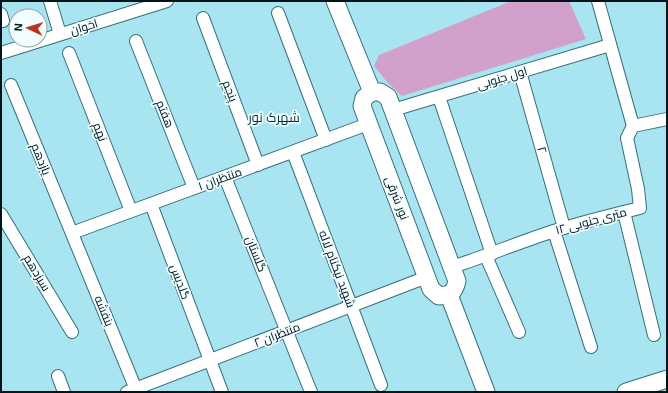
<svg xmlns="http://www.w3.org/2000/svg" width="668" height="393" font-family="Helvetica,Cairo,sans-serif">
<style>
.green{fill:#d2a1cb}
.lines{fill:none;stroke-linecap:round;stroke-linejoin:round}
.street-casing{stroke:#356f7a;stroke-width:14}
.secondary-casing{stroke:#356f7a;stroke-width:19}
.street{stroke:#fff;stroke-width:12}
.secondary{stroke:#fff;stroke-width:17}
.labels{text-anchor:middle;stroke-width:3.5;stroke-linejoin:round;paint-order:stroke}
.street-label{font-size:12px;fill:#001419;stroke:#f1fdff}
.neighbourhood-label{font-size:13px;fill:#003139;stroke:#f1fdff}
</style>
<rect width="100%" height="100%" fill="#a9e5f1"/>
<!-- green -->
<polygon class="green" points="511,1 569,1 586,39 402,96 388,83 374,66 379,55"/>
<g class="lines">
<defs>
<g id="street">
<polyline points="50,1 60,34"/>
<polyline points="598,1 633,126"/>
<polyline points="278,13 326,140"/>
<polyline points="1,14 3,21"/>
<polyline points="203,18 258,165"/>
<polyline points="136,41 194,188"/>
<polyline points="1,53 167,1"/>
<polyline points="69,53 131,211"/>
<polyline points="520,72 564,228"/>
<polyline points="11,85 137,392"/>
<polyline points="439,97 492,254"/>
<polyline points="393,110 610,45"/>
<polyline points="293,152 381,385"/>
<polyline points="225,177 311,392"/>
<polyline points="151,204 222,392"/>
<polyline points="624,212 654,335"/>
<polyline points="1,214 72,332"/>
<polyline points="554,231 591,347"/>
<polyline points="72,233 368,124"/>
<polyline points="486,256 519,332"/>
<path d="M452 267C486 256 520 242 554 231 582 222 611 215 640 208L638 189 627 138 633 126 667 119"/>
<polyline points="58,376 64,392"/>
<polyline points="127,392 427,277"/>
</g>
<g id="secondary">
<polyline points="335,1 372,92"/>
<path d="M372 92H380L388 97 457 281C454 293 451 295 439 296L431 289 362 106 364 98Z"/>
<polyline points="449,295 486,392"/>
<polyline points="626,392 667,379"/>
</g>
</defs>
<!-- street casing -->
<use href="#street" class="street-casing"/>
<!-- secondary casing -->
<use href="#secondary" class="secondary-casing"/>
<!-- street -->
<use href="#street" class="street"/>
<!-- secondary -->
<use href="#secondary" class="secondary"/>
</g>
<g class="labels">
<!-- street labels -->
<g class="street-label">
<text transform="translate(84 27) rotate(-17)" y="4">اخوان</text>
<text transform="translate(502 78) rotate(-17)" y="4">اول جنوبی</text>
<text transform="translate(230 91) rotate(69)" y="4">پنجم</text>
<text transform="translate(165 114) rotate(68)" y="4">هفتم</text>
<text transform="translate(100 132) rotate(69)" y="4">نهم</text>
<text transform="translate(542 150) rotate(74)" y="4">۲</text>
<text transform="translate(41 159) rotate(68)" y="4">یازدهم</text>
<text transform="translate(220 179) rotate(-20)" y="4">منتظران ۱</text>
<text transform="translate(397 198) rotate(69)" y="4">نور شرقی</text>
<text transform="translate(591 221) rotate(-15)" y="4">۱۲ متری جنوبی</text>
<text transform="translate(256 254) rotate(68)" y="4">گلستان</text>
<text transform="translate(337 269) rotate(69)" y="4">شهید نیکنام لاله</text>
<text transform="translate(37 273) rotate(59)" y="4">سیزدهم</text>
<text transform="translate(180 282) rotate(70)" y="4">گلدیس</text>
<text transform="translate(104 311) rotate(68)" y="4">بنفشه</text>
<text transform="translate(277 335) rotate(-21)" y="4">منتظران ۲</text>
</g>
<!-- neighbourhood labels -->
<g class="neighbourhood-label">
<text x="274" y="122">شهرک نور</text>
</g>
</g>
<!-- border -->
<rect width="668" height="393" fill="none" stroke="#001419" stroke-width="4"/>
<!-- north arrow -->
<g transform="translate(28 28) rotate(274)"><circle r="19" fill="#f1fdff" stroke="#91a0a3"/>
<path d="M0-3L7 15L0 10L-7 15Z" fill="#bc301c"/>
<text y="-6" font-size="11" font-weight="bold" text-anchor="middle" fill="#001419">N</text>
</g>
</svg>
